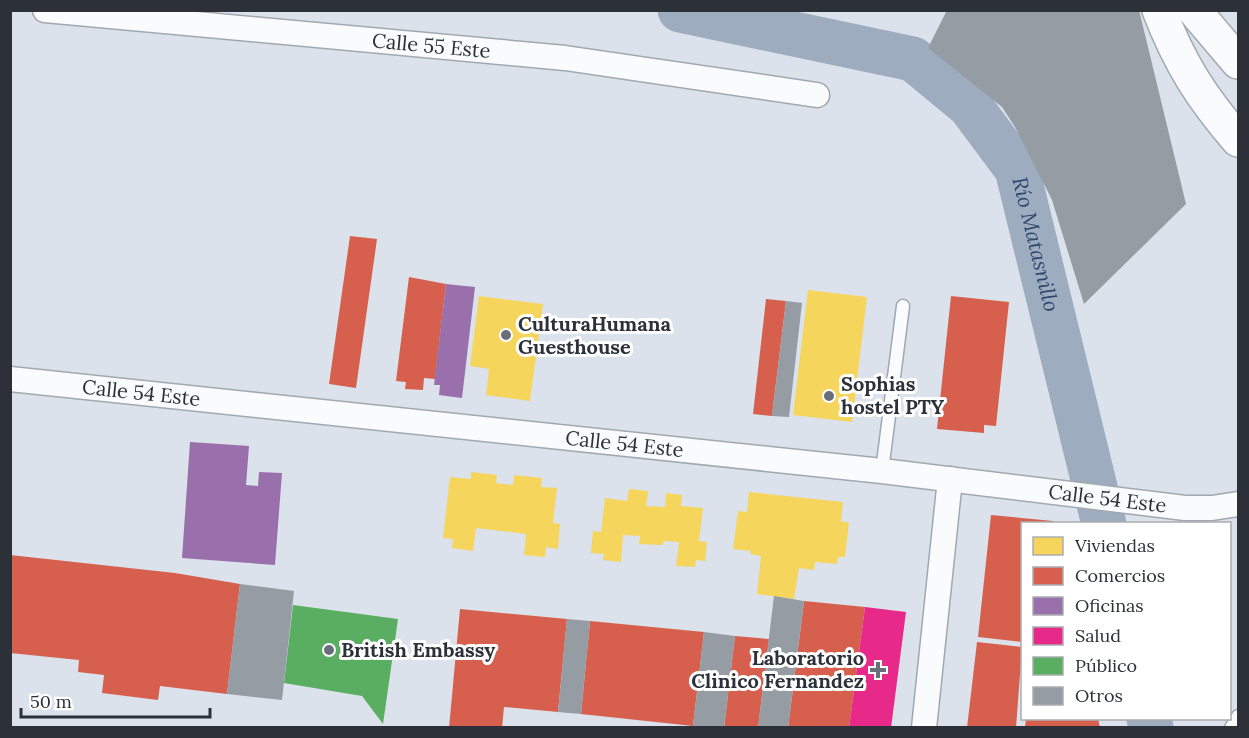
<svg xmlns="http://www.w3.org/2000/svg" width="1249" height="738" font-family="Lora,serif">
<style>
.homes{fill:#f6d55c}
.shops{fill:#d6604d}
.offices{fill:#9970ab}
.health{fill:#e7298a}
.public{fill:#5aae61}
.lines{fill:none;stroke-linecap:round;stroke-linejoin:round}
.river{stroke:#9eacbf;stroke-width:45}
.building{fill:#969ca3}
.service-casing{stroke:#a2a8b0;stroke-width:15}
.minor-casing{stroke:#a2a8b0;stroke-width:27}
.motorway-casing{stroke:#a2a8b0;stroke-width:36}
.service{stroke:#fafbfc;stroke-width:12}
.minor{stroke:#fafbfc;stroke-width:24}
.motorway{stroke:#fafbfc;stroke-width:33}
.poi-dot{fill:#696f78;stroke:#fff;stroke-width:2}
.labels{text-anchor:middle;stroke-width:6;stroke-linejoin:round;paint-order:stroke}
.street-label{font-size:20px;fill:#2c3139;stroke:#fff}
.poi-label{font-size:20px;font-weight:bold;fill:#2c3139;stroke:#fff;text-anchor:start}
.water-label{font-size:21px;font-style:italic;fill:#2e486d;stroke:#fff}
</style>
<rect width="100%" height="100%" fill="#dbe2ec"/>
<!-- homes -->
<g class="homes">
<polygon points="808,290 867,297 852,422 793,415"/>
<polygon points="479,296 543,304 530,401 486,395 489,369 470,366"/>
<polygon points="471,472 497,475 496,483 513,485 514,475 542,478 541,487 557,488 553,523 560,524 558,549 546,547 545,557 524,555 526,534 476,528 473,551 452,548 453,539 443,538 450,477 471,479"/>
<polygon points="629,489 648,491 646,506 665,507 666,493 682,495 681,506 703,508 699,541 707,542 705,561 696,560 695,567 676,566 679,542 664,541 662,545 639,544 640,536 623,535 621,562 603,560 604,554 591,553 593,531 601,532 605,498 627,501"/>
<polygon points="749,492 843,502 841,522 849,522 845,557 838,557 837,564 815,562 814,570 799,568 794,599 757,594 761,556 750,554 751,551 733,549 738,511 747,512"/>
</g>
<!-- shops -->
<g class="shops">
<polygon points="350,236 377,239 356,388 329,384"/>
<polygon points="409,277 446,284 435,379 424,378 423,390 405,389 406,382 396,381"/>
<polygon points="951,296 1009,302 996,426 984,425 984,433 937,429"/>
<polygon points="766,299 786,301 772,416 753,414"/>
<polygon points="991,515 1053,521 1054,524 1022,524 1022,642 978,637"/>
<polygon points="10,555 175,573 240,584 227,694 160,686 158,700 102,693 104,675 78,672 79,660 10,653"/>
<polygon points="804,601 865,607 849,728 788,728"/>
<polygon points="460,609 567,619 558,712 504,707 502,728 449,728"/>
<polygon points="590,621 704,632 693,726 581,714"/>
<polygon points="735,636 769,639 758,728 724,728"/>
<polygon points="977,642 1022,647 1016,728 967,728"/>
<polygon points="1026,718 1098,718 1100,728 1025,728"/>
</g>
<!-- offices -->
<g class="offices">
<polygon points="446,284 475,287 462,398 439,395 440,385 434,385"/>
<polygon points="190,442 249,446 246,485 258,486 259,472 282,473 275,565 182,558"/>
</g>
<!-- health -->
<polygon class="health" points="865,607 906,612 891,728 849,728"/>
<!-- public -->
<polygon class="public" points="293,605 398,619 383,724 362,696 284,683"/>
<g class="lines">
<!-- river -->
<g class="river">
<path id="s1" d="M680 10 913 59 970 106 1017 169 1104 524"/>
<polyline points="1149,718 1151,728"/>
</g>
</g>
<!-- building -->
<g class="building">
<polygon points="947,10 1139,10 1186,204 1084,304 1052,200 1015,127 1002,107 928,48"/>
<polygon points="786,301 802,303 789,417 772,416"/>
<polygon points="240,584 294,591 282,700 227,694"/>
<polygon points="774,596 804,601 788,728 758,728"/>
<polygon points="567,619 590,621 581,714 558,712"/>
<polygon points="704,632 735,636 724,728 693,726"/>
</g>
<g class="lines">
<defs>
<g id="service">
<polyline points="882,471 903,306"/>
<polyline points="1231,728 1238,716"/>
</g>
<g id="minor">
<path id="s2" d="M45 10 565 58 817 95"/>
<path id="s3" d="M10 379 882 471 1185 508H1212L1238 504"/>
<polyline points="924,728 950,479"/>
</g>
<g id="motorway">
<path d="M1159 10C1180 64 1201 97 1238 140"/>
<polyline points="1194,10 1238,62"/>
</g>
</defs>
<!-- service casing -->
<use href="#service" class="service-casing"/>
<!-- minor casing -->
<use href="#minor" class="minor-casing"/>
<!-- motorway casing -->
<use href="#motorway" class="motorway-casing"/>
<!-- service -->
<use href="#service" class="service"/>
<!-- minor -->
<use href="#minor" class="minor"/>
<!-- motorway -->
<use href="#motorway" class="motorway"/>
</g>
<!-- markers -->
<g class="poi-dot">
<circle cx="506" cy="335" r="6"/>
<circle cx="829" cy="396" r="6"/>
<circle cx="329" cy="650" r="6"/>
<path d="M875 661h6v6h6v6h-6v6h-6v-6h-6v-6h6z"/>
</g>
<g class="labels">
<!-- street labels -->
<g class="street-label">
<text dy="7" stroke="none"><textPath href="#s2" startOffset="388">Calle 55 Este</textPath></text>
<text dy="7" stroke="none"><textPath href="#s3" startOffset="132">Calle 54 Este</textPath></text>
<text dy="7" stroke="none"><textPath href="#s3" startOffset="618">Calle 54 Este</textPath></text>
<text dy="7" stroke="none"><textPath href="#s3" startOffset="1104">Calle 54 Este</textPath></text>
</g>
<!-- poi labels -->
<g class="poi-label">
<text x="518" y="331">CulturaHumana<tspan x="518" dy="23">Guesthouse</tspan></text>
<text x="841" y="391">Sophias<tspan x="841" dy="23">hostel PTY</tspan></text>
<text x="341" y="657">British Embassy</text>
<text x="864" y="665" text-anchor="end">Laboratorio<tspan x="864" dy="23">Clinico Fernandez</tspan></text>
</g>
<!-- water labels -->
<g class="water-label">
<text dy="7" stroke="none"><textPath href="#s1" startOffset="468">Río Matasnillo</textPath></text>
</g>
</g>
<!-- border -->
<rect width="1249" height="738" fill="none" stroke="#2c3139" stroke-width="24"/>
<!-- legend -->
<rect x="1021" y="522" width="210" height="198" fill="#ffffff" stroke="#abadb0" stroke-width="1.5"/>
<rect x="1033" y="537" width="30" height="18" fill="#f6d55c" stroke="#abadb0" stroke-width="1.5"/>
<text x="1075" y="552" font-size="18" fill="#2c3139">Viviendas</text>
<rect x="1033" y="567" width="30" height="18" fill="#d6604d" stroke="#abadb0" stroke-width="1.5"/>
<text x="1075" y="582" font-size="18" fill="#2c3139">Comercios</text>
<rect x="1033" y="597" width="30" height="18" fill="#9970ab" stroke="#abadb0" stroke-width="1.5"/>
<text x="1075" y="612" font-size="18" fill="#2c3139">Oficinas</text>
<rect x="1033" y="627" width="30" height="18" fill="#e7298a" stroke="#abadb0" stroke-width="1.5"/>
<text x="1075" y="642" font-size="18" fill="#2c3139">Salud</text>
<rect x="1033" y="657" width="30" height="18" fill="#5aae61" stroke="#abadb0" stroke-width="1.5"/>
<text x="1075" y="672" font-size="18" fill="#2c3139">Público</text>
<rect x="1033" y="687" width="30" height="18" fill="#969ca3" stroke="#abadb0" stroke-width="1.5"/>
<text x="1075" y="702" font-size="18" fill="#2c3139">Otros</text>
<!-- scale -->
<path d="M21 708v9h189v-9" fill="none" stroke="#2c3139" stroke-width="3"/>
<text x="30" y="708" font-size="18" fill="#2c3139" stroke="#ffffff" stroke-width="4.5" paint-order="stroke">50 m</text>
</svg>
